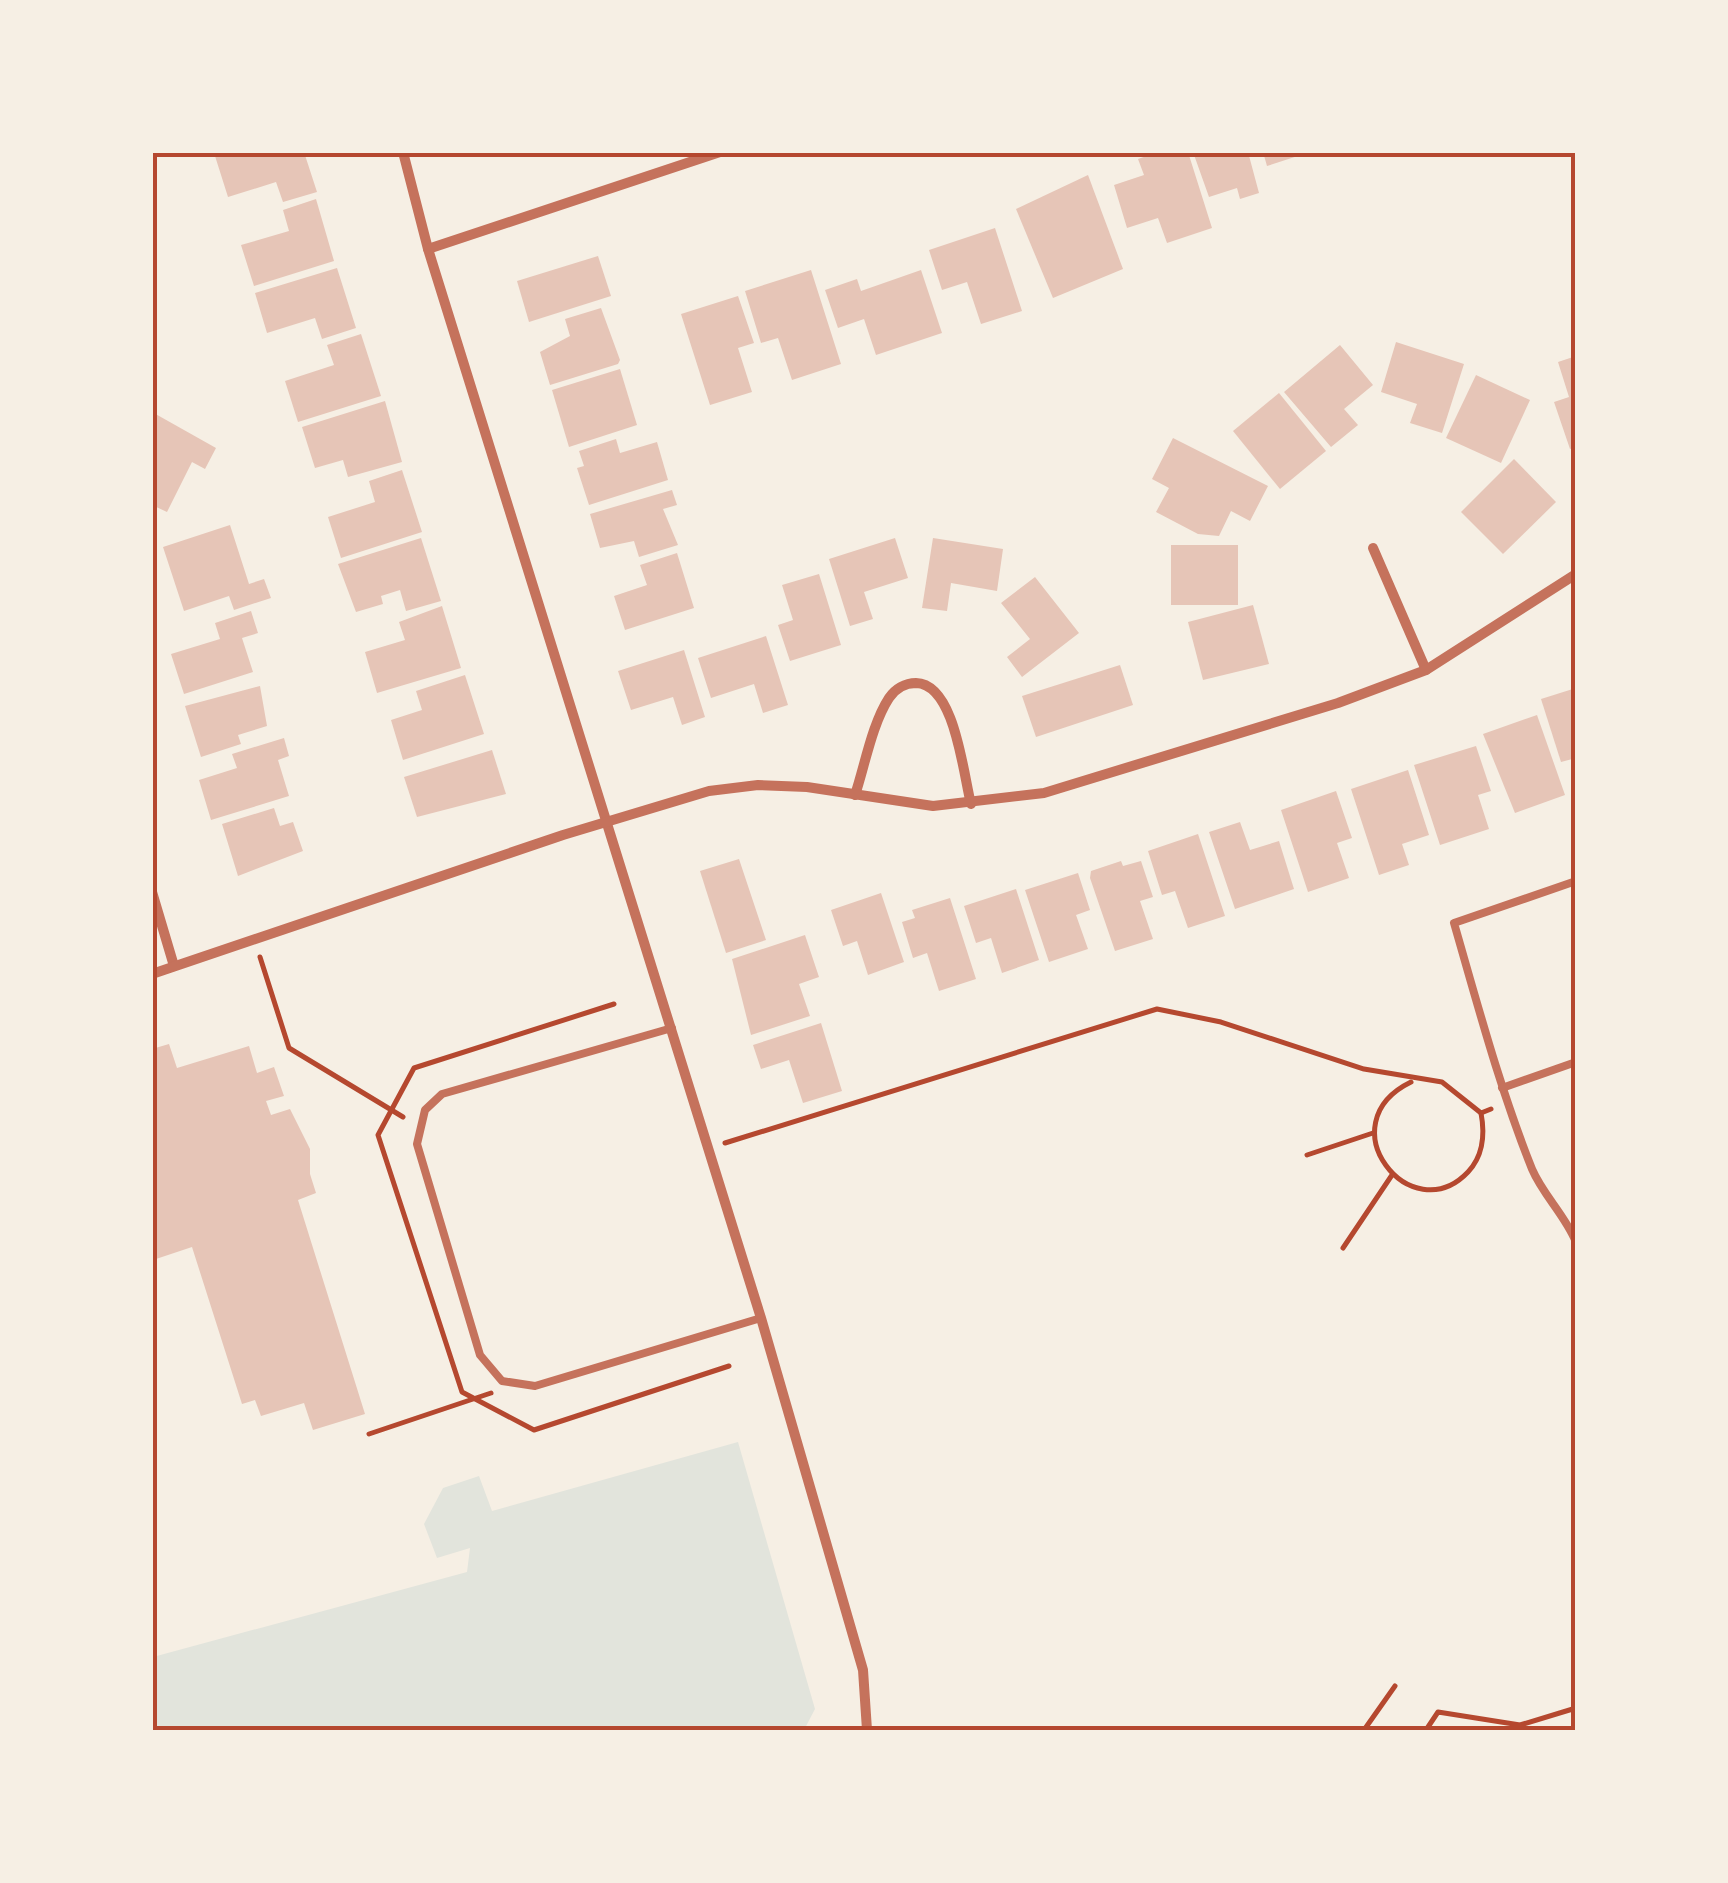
<svg xmlns="http://www.w3.org/2000/svg" width="1728" height="1883" font-family="'Roboto Condensed',sans-serif">
<style>
.green{fill:#e2e4dc}
.building{fill:#e6c5b7}
.lines{fill:none;stroke-linecap:round;stroke-linejoin:round}
.path{stroke:#b5482f;stroke-width:5}
.service{stroke:#c5725c;stroke-width:8}
.minor{stroke:#c5725c;stroke-width:10}
.neatline{fill:none;stroke:#b5482f;stroke-width:4}
</style>
<rect width="100%" height="100%" fill="#f6efe4"/>
<!-- green -->
<polygon class="green" points="738,1442 815,1709 804,1730 153,1730 153,1657 467,1572 470,1548 437,1558 424,1524 443,1488 479,1476 492,1511"/>
<!-- building -->
<g class="building">
<polygon points="227,152 304,152 317,192 283,202 276,182 228,197 215,156"/>
<polygon points="1158,152 1188,152 1212,228 1167,243 1158,218 1127,228 1114,185 1144,175 1138,159"/>
<polygon points="1193,152 1248,152 1259,193 1240,199 1237,188 1209,197"/>
<polygon points="1263,152 1307,152 1307,153 1267,166"/>
<polygon points="1088,175 1123,269 1053,298 1016,209"/>
<polygon points="316,199 334,261 254,286 241,245 289,231 283,210"/>
<polygon points="995,228 1022,311 981,324 967,282 942,290 929,250"/>
<polygon points="598,256 611,296 529,322 517,281"/>
<polygon points="337,268 356,328 322,339 315,318 267,333 255,293"/>
<polygon points="811,270 841,364 792,380 778,338 761,343 745,291"/>
<polygon points="921,270 942,333 876,355 864,319 838,328 825,290 857,279 861,291"/>
<polygon points="738,296 754,343 738,348 752,392 710,405 681,314"/>
<polygon points="601,308 620,360 618,364 550,385 540,352 570,336 565,319"/>
<polygon points="361,334 381,396 298,422 285,381 334,365 327,345"/>
<polygon points="1396,342 1464,364 1442,433 1410,423 1417,404 1381,392"/>
<polygon points="1340,345 1373,385 1344,409 1358,425 1331,447 1284,392"/>
<polygon points="1576,356 1576,447 1570,449 1554,402 1569,397 1558,362"/>
<polygon points="620,369 637,425 569,447 552,390"/>
<polygon points="1476,375 1530,400 1501,463 1446,438"/>
<polygon points="1279,393 1326,451 1280,489 1233,431"/>
<polygon points="385,401 402,462 348,477 343,460 315,468 302,427"/>
<polygon points="152,412 216,448 205,469 192,462 167,512 152,505"/>
<polygon points="1173,438 1268,486 1250,521 1231,511 1219,536 1198,534 1156,512 1169,488 1152,479"/>
<polygon points="616,439 620,453 657,442 668,480 589,505 577,468 584,466 579,451"/>
<polygon points="1514,459 1556,502 1503,554 1461,512"/>
<polygon points="402,470 422,532 341,558 328,517 375,502 369,481"/>
<polygon points="672,490 677,505 663,509 678,545 639,557 634,541 600,548 590,514"/>
<polygon points="230,525 249,584 264,579 271,598 234,610 229,596 184,611 163,547"/>
<polygon points="421,538 441,601 406,611 400,590 381,596 383,604 356,612 338,564"/>
<polygon points="895,538 908,578 864,592 873,619 850,626 829,559"/>
<polygon points="933,538 1003,549 997,591 951,583 947,611 922,608"/>
<rect x="1171" y="545" width="67" height="60"/>
<polygon points="677,553 694,608 625,630 614,596 647,585 640,565"/>
<polygon points="819,574 841,645 790,661 778,625 793,620 782,585"/>
<polygon points="1035,577 1079,633 1022,677 1007,657 1030,639 1001,603"/>
<polygon points="1253,605 1269,664 1203,680 1188,622"/>
<polygon points="442,606 461,668 377,693 365,652 405,640 399,622"/>
<polygon points="251,611 258,633 242,638 253,672 184,694 171,654 220,639 215,623"/>
<polygon points="766,636 788,705 763,713 754,684 711,698 698,658"/>
<polygon points="684,650 705,717 682,725 673,697 631,710 618,671"/>
<polygon points="1120,665 1133,705 1036,737 1022,696"/>
<polygon points="465,675 484,734 403,760 391,720 422,710 416,691"/>
<polygon points="260,686 267,726 238,735 241,744 201,757 185,706"/>
<polygon points="1576,688 1576,758 1561,762 1541,699"/>
<polygon points="1537,715 1565,795 1515,813 1483,734"/>
<polygon points="284,738 289,756 278,760 289,796 211,820 199,780 237,768 232,754"/>
<polygon points="1476,746 1491,791 1478,795 1489,829 1440,845 1414,765"/>
<polygon points="492,750 506,794 417,817 404,777"/>
<polygon points="1408,770 1429,835 1402,844 1409,865 1379,875 1351,789"/>
<polygon points="1336,791 1352,838 1337,843 1349,878 1308,892 1281,810"/>
<polygon points="274,808 280,826 293,822 303,851 238,876 222,824"/>
<polygon points="1240,822 1250,850 1279,841 1294,889 1235,909 1209,832"/>
<polygon points="1198,834 1225,916 1188,928 1175,891 1162,895 1148,851"/>
<polygon points="739,859 766,940 726,953 700,871"/>
<polygon points="1121,861 1123,866 1141,861 1153,897 1140,901 1153,939 1115,951 1090,878 1091,871"/>
<polygon points="1078,873 1090,910 1076,915 1088,949 1049,962 1025,890"/>
<polygon points="1016,889 1039,960 1002,973 991,938 976,943 964,906"/>
<polygon points="881,893 904,962 868,975 857,941 843,946 831,910"/>
<polygon points="950,898 976,979 939,991 927,953 913,958 902,922 915,918 912,910"/>
<polygon points="805,935 819,977 799,984 810,1016 751,1035 732,959"/>
<polygon points="821,1023 842,1091 803,1103 789,1060 761,1069 753,1045"/>
<polygon points="169,1044 177,1068 249,1046 257,1073 274,1067 284,1096 266,1101 271,1115 290,1109 310,1149 310,1174 316,1193 298,1200 365,1414 313,1430 304,1403 261,1416 255,1400 242,1404 192,1247 156,1259 152,1049"/>
</g>
<g class="lines">
<!-- path -->
<g class="path">
<polyline points="260,957 289,1048 403,1117"/>
<polyline points="614,1004 414,1068 378,1135 462,1392 534,1430 729,1366"/>
<path d="M1411 1082C1325 1124 1411 1232 1468 1172 1483 1156 1485 1134 1481 1113"/>
<polyline points="725,1143 1157,1009 1221,1022 1364,1069 1442,1082 1481,1113 1491,1109"/>
<polyline points="1307,1155 1373,1133"/>
<polyline points="1343,1248 1392,1175"/>
<polyline points="369,1434 491,1393"/>
<polyline points="1364,1730 1395,1686"/>
<polyline points="1426,1730 1438,1712 1520,1725 1576,1708"/>
</g>
<!-- service -->
<g class="service">
<path d="M1576 881 1454 923C1478 1006 1500 1089 1532 1169 1543 1195 1565 1215 1576 1242"/>
<polyline points="672,1028 442,1094 425,1110 417,1144 480,1355 502,1381 535,1386 761,1318"/>
<polyline points="1502,1088 1576,1062"/>
</g>
<!-- minor -->
<g class="minor">
<polyline points="403,152 428,249 761,1318 863,1670 867,1730"/>
<polyline points="428,249 720,152"/>
<polyline points="1373,548 1426,670"/>
<path d="M855 795C865 765 872 724 889 698 895 689 905 683 916 683 955 684 963 773 971 804"/>
<polyline points="152,892 174,966"/>
<polyline points="152,974 563,835 709,791 758,785 807,787 933,806 1044,793 1338,703 1426,670 1576,574"/>
</g>
</g>
<!-- border -->
<rect width="1728" height="1883" fill="none" stroke="#f6efe4" stroke-width="310"/>
<rect x="155" y="155" width="1418" height="1573" class="neatline"/>
</svg>
